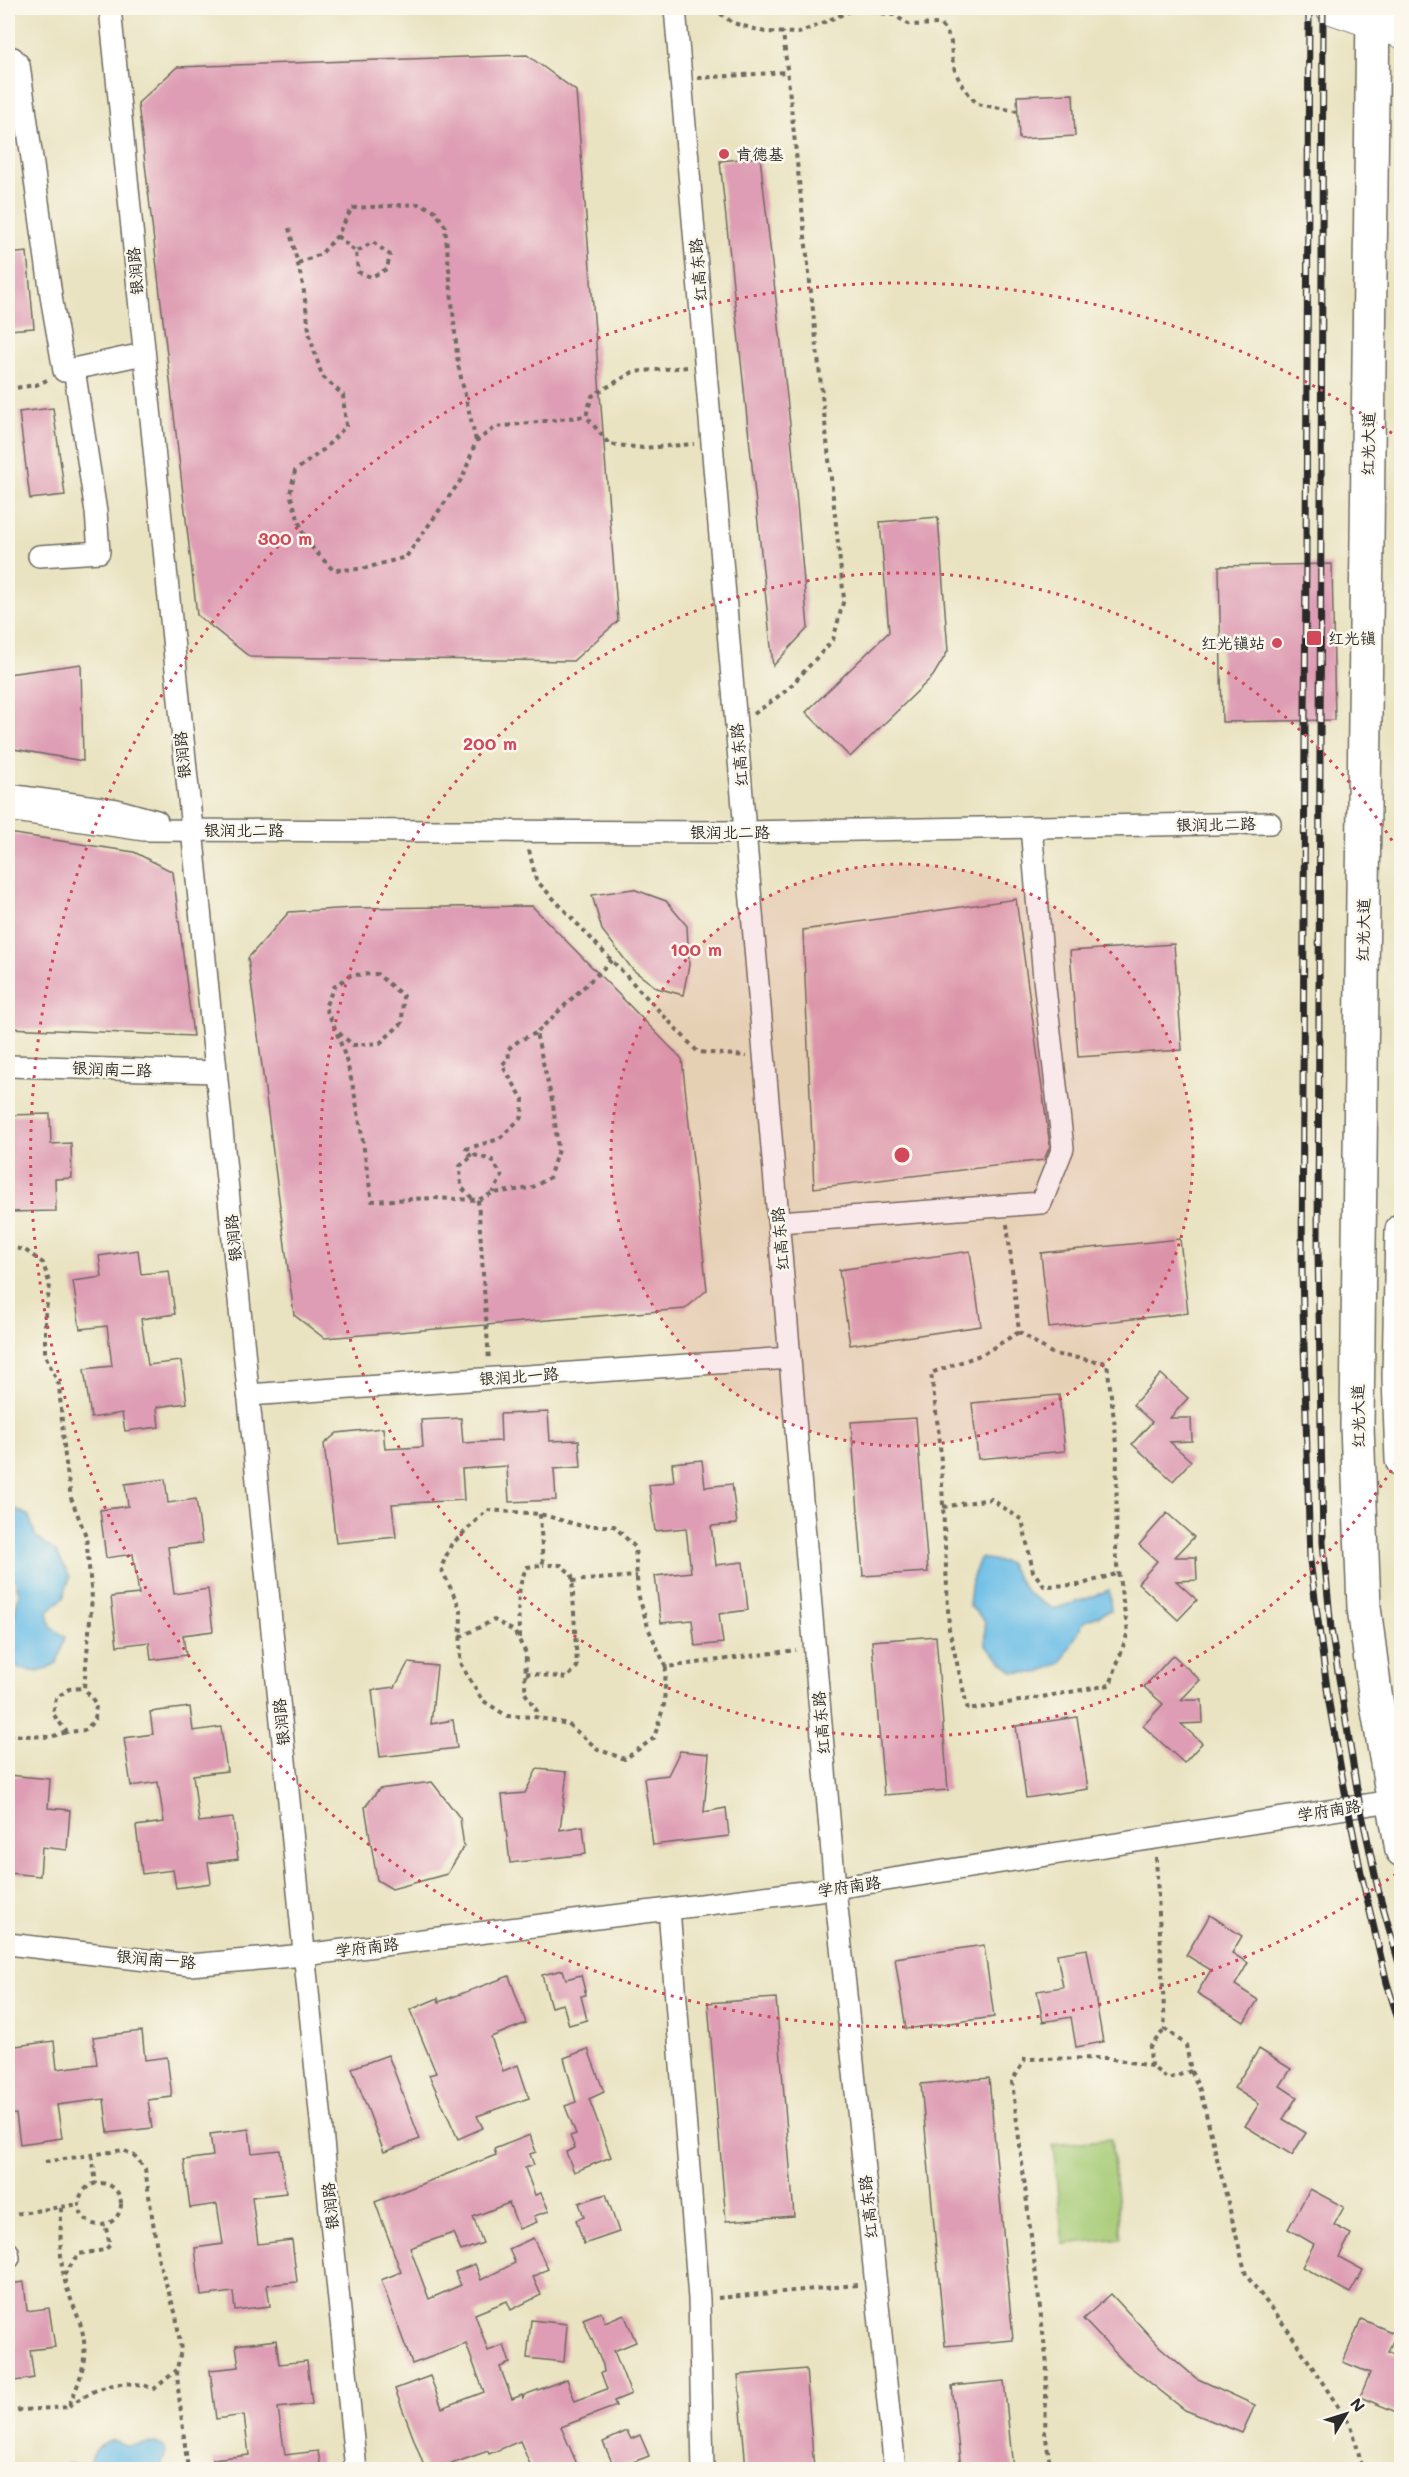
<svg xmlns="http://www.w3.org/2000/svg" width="1409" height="2477" font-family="Mali,'LXGW WenKai TC',sans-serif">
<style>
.green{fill:#a5ca74;stroke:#687a50;stroke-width:1.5}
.water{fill:#6bbde7;stroke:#4b7489;stroke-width:1.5}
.building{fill:#de9db4}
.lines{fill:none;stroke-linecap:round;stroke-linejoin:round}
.street-casing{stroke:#6e6b60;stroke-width:24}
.primary-casing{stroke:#6e6b60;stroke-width:34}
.highway-casing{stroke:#6e6b60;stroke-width:36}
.path{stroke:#6e6b60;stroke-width:4;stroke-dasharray:4.5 4.5;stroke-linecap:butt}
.street{stroke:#fff;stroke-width:21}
.primary{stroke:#fff;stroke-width:32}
.highway{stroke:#fff;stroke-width:33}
.rail-casing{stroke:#2b2b2b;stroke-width:7}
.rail{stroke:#fbf7ec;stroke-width:4.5;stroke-dasharray:14;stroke-linecap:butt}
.ring{fill:none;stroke:#d1495b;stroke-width:3;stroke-dasharray:3 6}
.poi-dot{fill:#d1495b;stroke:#fbf7ec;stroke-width:2}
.labels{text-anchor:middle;stroke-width:5;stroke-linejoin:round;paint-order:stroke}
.poi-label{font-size:16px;fill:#2b2b2b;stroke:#fbf7ec;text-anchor:start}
.street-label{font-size:16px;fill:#2b2b2b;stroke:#fbf7ec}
.centre{fill:#d1495b;stroke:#fbf7ec;stroke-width:3}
.ring-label{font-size:18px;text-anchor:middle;font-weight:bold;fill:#d1495b;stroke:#fbf7ec;stroke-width:5;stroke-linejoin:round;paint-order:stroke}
</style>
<rect width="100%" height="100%" fill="#fbf7ec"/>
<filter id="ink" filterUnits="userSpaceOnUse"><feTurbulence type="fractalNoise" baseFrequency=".0167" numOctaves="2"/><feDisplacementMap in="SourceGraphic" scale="12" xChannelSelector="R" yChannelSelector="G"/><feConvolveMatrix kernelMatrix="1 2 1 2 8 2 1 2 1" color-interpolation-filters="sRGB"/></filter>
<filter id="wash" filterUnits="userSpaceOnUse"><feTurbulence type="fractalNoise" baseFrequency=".008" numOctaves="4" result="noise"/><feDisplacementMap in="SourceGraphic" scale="24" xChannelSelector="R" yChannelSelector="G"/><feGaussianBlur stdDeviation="1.35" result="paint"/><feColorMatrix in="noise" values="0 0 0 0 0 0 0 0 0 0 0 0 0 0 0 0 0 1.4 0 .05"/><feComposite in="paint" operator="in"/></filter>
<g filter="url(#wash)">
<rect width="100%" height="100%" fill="#e9e3c1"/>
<!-- green -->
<polygon class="green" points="1111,2139 1121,2238 1063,2244 1053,2145"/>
<!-- water -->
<g class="water">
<polygon points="10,1506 29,1516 36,1537 56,1552 70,1577 63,1598 48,1612 51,1627 65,1637 57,1663 39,1672 19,1669 8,1654 8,1635 14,1618 19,1592 13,1575 13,1535 8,1532 8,1508"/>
<polygon points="980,1558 1008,1563 1028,1594 1053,1609 1086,1599 1109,1590 1111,1610 1084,1622 1061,1663 1037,1673 1013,1672 986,1646 985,1621 969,1605 972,1580"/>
<path d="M113 2440 127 2446 156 2443 164 2447 165 2457 159 2469H62L67 2464 90 2465C93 2450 98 2445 113 2440Z"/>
</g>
<g id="blocks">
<!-- building -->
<g class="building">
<polygon points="527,55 576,91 618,621 573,661 250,657 197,615 138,103 177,67"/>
<polygon points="1073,94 1075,136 1019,139 1017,96"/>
<polygon points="760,157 790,424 808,628 773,666 720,161"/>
<polygon points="27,252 34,328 8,330 8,254"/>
<polygon points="53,408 65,495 30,499 19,412"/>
<polygon points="938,517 948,651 933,676 850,757 806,712 889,632 880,522"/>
<polygon points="1332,564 1335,720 1222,722 1219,566"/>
<polygon points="81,664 83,761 8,748 8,674"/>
<polygon points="8,833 134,852 173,872 193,1036 8,1028"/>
<polygon points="633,889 666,901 687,926 689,965 683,995 657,988 633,970 602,930 592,895"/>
<polygon points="1016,899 1050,1146 1044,1160 814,1188 803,930"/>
<polygon points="532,906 682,1059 707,1290 685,1309 324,1338 294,1315 248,958 289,912 353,908"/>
<polygon points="1174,944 1182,1050 1078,1057 1070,951"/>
<polygon points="50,1114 51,1144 71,1143 72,1178 55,1179 56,1211 8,1212 8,1115"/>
<polygon points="1180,1239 1188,1313 1049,1328 1041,1253"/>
<polygon points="138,1250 141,1274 169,1271 175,1314 141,1319 148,1365 181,1361 187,1403 157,1407 159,1427 125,1431 122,1413 91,1418 84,1369 112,1366 107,1326 80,1329 73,1281 102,1277 99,1256"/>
<polygon points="970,1251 981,1326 850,1345 839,1270"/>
<polygon points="1161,1374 1188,1398 1170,1418 1191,1418 1192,1441 1170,1442 1191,1461 1173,1481 1132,1444 1152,1422 1133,1405"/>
<polygon points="1059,1395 1065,1451 978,1459 972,1403"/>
<polygon points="548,1412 550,1441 579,1440 581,1467 554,1469 556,1500 509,1502 507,1466 462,1469 464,1500 392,1504 396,1537 336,1543 324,1444 337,1433 383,1428 385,1449 423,1447 421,1420 461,1418 463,1443 501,1441 500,1414"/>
<polygon points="916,1418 928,1572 863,1576 851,1422"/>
<polygon points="702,1460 705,1487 732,1484 737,1524 711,1526 716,1565 743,1562 748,1610 719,1614 723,1643 695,1646 692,1620 661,1623 655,1576 691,1572 686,1528 655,1531 649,1485 674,1482 672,1463"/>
<polygon points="165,1479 168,1503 196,1499 202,1543 168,1547 174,1594 208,1589 213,1631 183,1635 186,1655 151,1660 149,1642 117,1646 111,1597 139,1594 133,1554 106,1558 100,1510 128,1506 125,1484"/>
<polygon points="1167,1513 1194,1537 1175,1557 1196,1557 1197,1580 1176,1581 1197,1600 1178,1620 1138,1583 1157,1561 1139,1545"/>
<polygon points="936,1636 948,1790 884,1795 872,1641"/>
<polygon points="1173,1655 1200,1680 1181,1700 1202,1700 1203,1723 1181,1724 1202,1743 1184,1763 1143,1726 1163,1704 1144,1687"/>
<polygon points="408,1663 437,1666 431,1724 453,1720 457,1748 380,1757 372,1690 395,1687"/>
<polygon points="190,1707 193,1731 221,1727 227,1771 193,1775 199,1822 233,1818 238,1859 208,1863 211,1883 176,1888 173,1870 142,1874 136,1826 164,1822 158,1782 131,1786 124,1738 153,1734 150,1712"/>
<polygon points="1077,1717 1088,1789 1026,1798 1016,1726"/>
<polygon points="680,1751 709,1754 704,1812 726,1808 729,1836 653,1845 644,1778 668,1775"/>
<polygon points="537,1769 567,1772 560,1830 583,1826 586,1854 510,1863 502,1795 525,1793"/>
<polygon points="8,1775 50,1779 48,1808 70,1810 67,1850 42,1847 40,1876 8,1873"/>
<polygon points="432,1782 460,1818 464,1847 447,1874 392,1889 377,1880 365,1807 379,1789"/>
<polygon points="1210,1915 1242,1936 1232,1953 1248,1963 1235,1985 1258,2000 1244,2022 1197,1993 1211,1970 1186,1955"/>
<polygon points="984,1945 994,2017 906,2029 895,1958"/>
<polygon points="1087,1949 1103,2042 1076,2047 1071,2017 1043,2022 1037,1991 1063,1987 1057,1954"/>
<polygon points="563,1970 566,1979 581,1975 586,1995 581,1996 587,2020 569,2025 563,2004 551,2007 542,1975"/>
<polygon points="509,1976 526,2023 491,2037 503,2071 518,2065 529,2098 477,2116 483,2128 458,2139 429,2075 436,2073 410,2010 438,1998 439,2002"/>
<polygon points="776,1998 794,2216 726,2221 708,2003"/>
<polygon points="142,2031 145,2060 167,2057 172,2097 148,2100 152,2128 108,2133 104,2099 57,2105 62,2138 20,2144 16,2114 8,2115 8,2079 10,2079 8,2047 54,2041 57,2069 97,2064 93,2037"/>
<polygon points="588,2049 604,2092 589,2099 611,2157 574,2172 566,2152 575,2148 570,2136 576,2134 565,2106 576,2102 564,2058"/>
<polygon points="1259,2049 1291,2069 1280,2086 1297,2097 1283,2119 1306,2133 1292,2155 1245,2126 1259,2104 1234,2088"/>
<polygon points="388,2055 420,2139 384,2152 352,2068"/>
<polygon points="989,2078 1013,2340 945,2346 921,2084"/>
<polygon points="249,2129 252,2153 280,2150 286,2193 252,2197 258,2244 292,2240 297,2282 267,2285 270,2306 235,2310 233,2292 201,2296 195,2248 223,2244 217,2204 190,2208 184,2160 213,2156 210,2134"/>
<polygon points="530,2135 536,2152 530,2154 534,2165 525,2168 535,2195 541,2193 549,2211 534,2216 537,2222 519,2229 509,2203 473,2217 483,2243 461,2251 453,2233 410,2248 429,2299 461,2285 455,2272 475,2264 481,2280 515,2263 509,2249 533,2238 548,2269 533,2277 541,2295 511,2310 507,2301 475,2314 488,2351 504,2345 510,2363 500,2367 512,2399 522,2395 523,2399 524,2395 567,2379 575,2401 607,2389 601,2373 604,2372 603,2365 583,2319 601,2312 605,2322 624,2314 636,2342 614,2351 631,2394 614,2401 616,2406 561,2427 579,2469 532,2469 520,2441 489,2454 488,2451 437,2469 425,2469 395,2389 430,2376 442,2408 484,2392 466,2344 412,2364 381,2280 401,2272 375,2202 496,2155 494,2149"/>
<polygon points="1310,2189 1344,2207 1334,2225 1351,2234 1339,2257 1363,2270 1350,2293 1302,2267 1314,2244 1288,2229"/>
<polygon points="606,2194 619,2232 584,2244 576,2220 584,2217 579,2203"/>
<polygon points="24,2282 27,2311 49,2308 55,2347 30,2350 34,2378 8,2382 8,2284"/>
<polygon points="1111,2294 1160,2347 1196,2378 1255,2405 1242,2433 1185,2410 1124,2362 1083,2319"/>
<polygon points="1361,2319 1396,2334 1388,2352 1401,2357 1401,2371 1396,2384 1401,2386 1401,2414 1360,2397 1370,2373 1343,2362"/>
<polygon points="531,2320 567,2324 564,2362 527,2358"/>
<polygon points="276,2340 279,2364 307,2361 312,2404 278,2408 285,2455 318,2451 321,2469 214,2469 213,2459 249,2455 244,2415 216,2419 210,2370 239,2367 236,2345"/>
<polygon points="806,2369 814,2469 746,2469 738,2375"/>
<polygon points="1004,2381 1013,2469 961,2469 952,2386"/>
<polygon points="627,2431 631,2439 640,2435 649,2456 615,2469 603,2442"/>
</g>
</g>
</g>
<g filter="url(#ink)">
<use href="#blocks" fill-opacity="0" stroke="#6e6b60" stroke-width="1.5"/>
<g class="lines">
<defs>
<g id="street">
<path d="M110 8C189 828 274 1649 356 2470"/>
<polyline points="675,8 835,1888 895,2470"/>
<polyline points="8,58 13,58 19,65 52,302 64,371 143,354"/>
<polyline points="39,556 99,552 96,512 74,369"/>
<polyline points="8,795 117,810 157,821"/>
<polyline points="8,810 144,830 746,832 1270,823"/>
<polyline points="8,1066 216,1072"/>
<polyline points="779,1222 1041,1203 1063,1148 1044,979 1031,827"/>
<polyline points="248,1395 790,1358"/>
<polyline points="669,1909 699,2299 703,2470"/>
<polyline points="8,1944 190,1965 304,1955 835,1888 1391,1801"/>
<polyline points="8,2252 9,2258"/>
</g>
<polyline id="primary" points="1332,8 1402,32"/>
<g id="highway">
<polyline points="1373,8 1357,1426 1364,1607 1375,1693 1402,1850"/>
<polyline points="1402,1230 1399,1377 1402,1460"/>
</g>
</defs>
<!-- street casing -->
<use href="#street" class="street-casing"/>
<!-- primary casing -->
<use href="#primary" class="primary-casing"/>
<!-- highway casing -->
<use href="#highway" class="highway-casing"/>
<!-- path -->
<g class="path">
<path d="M713 8 733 23 765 32 799 33 855 9 894 15 910 25 940 24C956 44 949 41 953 63 956 79 967 92 977 104L1017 111"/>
<polyline points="698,78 787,72"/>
<polyline points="289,228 303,285 310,337 322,376 343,395 346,426 323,450 295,471 290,494 305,540 333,570 362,569 406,557 463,477 476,441 496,427 586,416"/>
<polyline points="337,236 356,252 373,242 390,255 387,269 371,277 358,272 356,252"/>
<polyline points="298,263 321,254 337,236 352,208 421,204 435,211 445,226 458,365 476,441"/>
<polyline points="687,367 633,372 592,396 586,416 609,444 643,448 694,444"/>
<polyline points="8,389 36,385 47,380"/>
<polyline points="8,456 10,462 8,472"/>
<polyline points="754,714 787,690 833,640 844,599 783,32"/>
<polyline points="529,850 536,880 698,1052 747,1056"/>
<path d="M339 1033 353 1045 380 1043 402 1023 403 996 377 974 351 975 334 987 325 1007C356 1066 361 1136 372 1201L433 1198 478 1200 493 1193 531 1188 549 1178 558 1150 553 1104 536 1033 612 960"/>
<polyline points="471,1157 466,1149 499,1139 522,1117 523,1099 502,1065 509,1058 508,1049 520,1040 536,1033"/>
<polyline points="472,1198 461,1187 460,1166 474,1155 492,1160 502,1176 493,1193"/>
<polyline points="478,1200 489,1361"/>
<polyline points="1007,1224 1019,1332 1053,1354 1107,1363 1117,1444 1116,1559 1128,1632 1110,1685 968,1710 949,1629 940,1443 931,1373 983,1354 1019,1332"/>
<polyline points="8,1247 25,1250 43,1263 50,1285 45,1316 45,1355 59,1385 65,1457 71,1498 86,1536 92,1598 84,1688 69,1689 56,1698 53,1714 67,1732 86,1730 95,1719 96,1704 84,1688"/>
<polyline points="943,1507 991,1499 1022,1520 1033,1571 1044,1586 1079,1585 1119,1573"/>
<polyline points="572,1581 637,1576"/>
<polyline points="460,1637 494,1620 514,1631 526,1653 525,1693 537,1711 538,1717"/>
<path d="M519 1638C519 1612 515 1590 527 1567L543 1565 540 1514"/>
<polyline points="666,1667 649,1630 638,1594 635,1547 614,1526 582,1526 540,1514 487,1510 451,1545 441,1568 461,1610 460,1663 482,1700 507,1716 535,1717 568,1724 599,1750 625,1759 654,1738 664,1705 666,1667 796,1650"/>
<polyline points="526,1673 567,1678 577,1667 572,1575 561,1565 543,1565"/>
<polyline points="8,1735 50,1737 67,1732"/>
<polyline points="1156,1857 1165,2029 1186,2045 1191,2071 1168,2079 1151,2066 1150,2047 1165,2029"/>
<polyline points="1191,2071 1200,2090 1246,2275 1290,2333 1352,2428 1363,2470"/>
<polyline points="92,2155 96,2184"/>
<polyline points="45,2162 123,2150 135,2156 145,2169 159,2262 176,2315 181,2350 177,2369 178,2388 188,2470"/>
<circle cx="100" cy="2204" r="21"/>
<polyline points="8,2215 80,2204"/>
<polyline points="64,2275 79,2254 105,2250 110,2245 105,2224"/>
<polyline points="718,2298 857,2285"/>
<path d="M69 2406C94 2388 123 2376 154 2389L177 2370"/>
<path d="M8 2411 68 2407C80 2383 89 2357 82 2330 77 2310 67 2295 63 2272 59 2252 61 2228 61 2207"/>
<polyline points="1051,2470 1045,2432 1047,2365 1012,2082 1025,2059 1107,2058 1151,2066"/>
</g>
<!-- street -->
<use href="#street" class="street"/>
<!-- primary -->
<use href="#primary" class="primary"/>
<!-- highway -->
<use href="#highway" class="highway"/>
<defs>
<g id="rail">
<polyline points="1309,8 1302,1272 1310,1561 1329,1703 1345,1792 1362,1878 1387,1983 1402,2032"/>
<polyline points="1323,8 1318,1251 1323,1543 1331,1629 1359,1801 1379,1893 1402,1974"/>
</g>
</defs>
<!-- rail casing -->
<use href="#rail" class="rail-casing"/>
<!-- rail -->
<use href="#rail" class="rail"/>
</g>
</g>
<!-- distance rings -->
<circle cx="902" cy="1155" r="291" fill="#d1495b" fill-opacity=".12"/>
<g class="ring">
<circle cx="902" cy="1155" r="291"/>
<path d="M1401 1455A582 582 0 1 1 1401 855"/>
<path d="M1396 1874A872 872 0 1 1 1396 436"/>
</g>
<!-- markers -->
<g class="poi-dot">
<circle cx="724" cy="154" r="6"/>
<rect x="1306" y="630" width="16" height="16" rx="3"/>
<circle cx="1277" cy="643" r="6"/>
</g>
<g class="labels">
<!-- poi labels -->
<g class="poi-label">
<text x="736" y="160">肯德基</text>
<text x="1328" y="644">红光镇</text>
<text x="1265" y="649" text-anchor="end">红光镇站</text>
</g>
<!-- street labels -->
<g class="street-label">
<text transform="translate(698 270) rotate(-95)" y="6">红高东路</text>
<text transform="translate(135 271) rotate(-95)" y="6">银润路</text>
<text transform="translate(1368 444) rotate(-89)" y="6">红光大道</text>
<text transform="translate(182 755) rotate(-96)" y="6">银润路</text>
<text transform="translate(739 755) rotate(-95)" y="6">红高东路</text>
<text transform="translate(1216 824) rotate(-1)" y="6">银润北二路</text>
<text x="244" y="836">银润北二路</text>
<text x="730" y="838">银润北二路</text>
<text transform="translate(1363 930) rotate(-89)" y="6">红光大道</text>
<text transform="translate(112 1069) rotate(2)" y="6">银润南二路</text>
<text transform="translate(233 1238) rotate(-96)" y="6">银润路</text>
<text transform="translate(780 1239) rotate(-95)" y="6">红高东路</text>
<text transform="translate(519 1376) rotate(-4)" y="6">银润北一路</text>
<text transform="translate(1358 1416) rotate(-91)" y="6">红光大道</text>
<text transform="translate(281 1722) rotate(-96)" y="6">银润路</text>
<text transform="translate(821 1723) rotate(-95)" y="6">红高东路</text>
<text transform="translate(1329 1810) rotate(-9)" y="6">学府南路</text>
<text transform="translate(849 1886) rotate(-8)" y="6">学府南路</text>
<text transform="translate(367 1947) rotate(-7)" y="6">学府南路</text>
<text transform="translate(156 1959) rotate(5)" y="6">银润南一路</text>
<text transform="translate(330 2206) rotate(-96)" y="6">银润路</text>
<text transform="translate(868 2207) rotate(-96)" y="6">红高东路</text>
</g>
</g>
<circle cx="902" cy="1155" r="9" class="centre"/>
<g class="ring-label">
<text x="285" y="545">300 m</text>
<text x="490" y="750">200 m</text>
<text x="696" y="956">100 m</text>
</g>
<!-- margin -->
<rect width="1409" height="2477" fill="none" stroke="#fbf7ec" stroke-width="30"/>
<!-- north arrow -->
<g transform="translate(1346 2414) rotate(52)" stroke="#fbf7ec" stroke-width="4.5" paint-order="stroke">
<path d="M0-4.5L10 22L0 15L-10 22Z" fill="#2b2b2b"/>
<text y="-9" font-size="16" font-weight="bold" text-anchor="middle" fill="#2b2b2b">N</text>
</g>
</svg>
